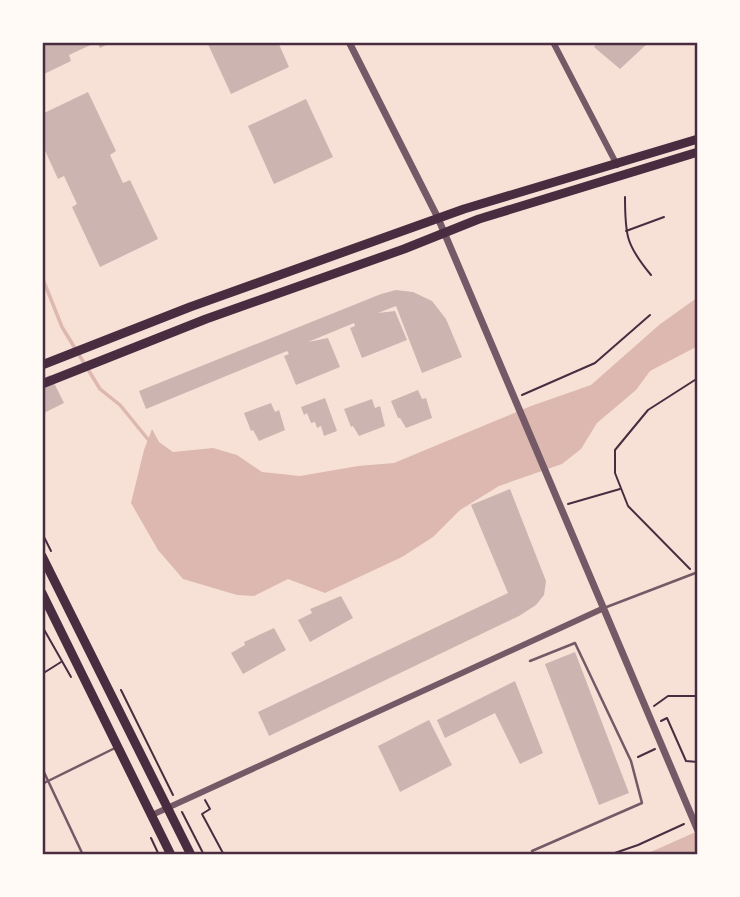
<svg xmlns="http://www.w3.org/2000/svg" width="740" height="897" font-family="'Alegreya Sans',sans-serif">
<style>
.water{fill:#dcb8b0}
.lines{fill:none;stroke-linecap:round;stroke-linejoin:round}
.stream{stroke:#dcb8b0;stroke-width:3.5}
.building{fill:#ccb4b1}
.path{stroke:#4a2c40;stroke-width:2}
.service{stroke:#755966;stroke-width:2.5}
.minor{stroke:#755966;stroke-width:6}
.tertiary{stroke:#755966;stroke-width:7}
.primary{stroke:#4a2c40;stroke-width:9}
.neatline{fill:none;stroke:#4a2c40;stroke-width:2.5}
</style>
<rect width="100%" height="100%" fill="#f7e1d7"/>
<!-- water -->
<g class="water">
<polygon points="698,297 698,346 650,371 636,390 597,423 581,449 562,464 499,486 460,510 433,537 402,557 325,593 288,579 254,596 237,595 183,579 158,550 131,503 144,450 152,429 159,442 173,452 213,448 237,455 262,472 300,476 358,466 394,463 531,406 591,385 659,325"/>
<polygon points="698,831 698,855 644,855"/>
</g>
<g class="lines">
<!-- stream -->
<polyline class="stream" points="42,277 62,327 100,389 120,405 151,443"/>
</g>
<!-- building -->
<g class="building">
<polygon points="42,42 112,42 100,48 97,42 69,55 71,61 42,75"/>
<polygon points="207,42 278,42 289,67 231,94"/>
<polygon points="598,42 649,42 620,69 594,47"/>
<polygon points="88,92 116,151 110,155 123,183 130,180 158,239 100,267 72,207 77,204 64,176 58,179 42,144 42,114"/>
<polygon points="306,99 333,157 274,184 248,126"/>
<polygon points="396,290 413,292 432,301 446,319 462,357 422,373 396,306 378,313 395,311 407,340 362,358 350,328 355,326 354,323 308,342 328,338 340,367 296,385 284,356 289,354 287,351 146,409 139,391 381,294"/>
<polygon points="50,375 64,403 42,414 42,379"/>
<polygon points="418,390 422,399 426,398 432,418 406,428 400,418 398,418 391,401"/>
<polygon points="325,398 337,431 324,436 321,426 317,428 315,422 311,423 307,413 304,415 301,407"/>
<polygon points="372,399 375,408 380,406 385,426 359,436 353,426 351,427 344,409"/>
<polygon points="271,403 275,412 279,410 285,430 259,441 253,430 251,431 244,413"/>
<polygon points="510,489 546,581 544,595 536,605 519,616 269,736 258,712 508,593 471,505"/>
<polygon points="341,596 353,618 310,642 298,620 312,613 310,609"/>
<polygon points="274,628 286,650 243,674 231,653 245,645 244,642"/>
<polygon points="575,652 629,793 599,805 545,664"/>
<polygon points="515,681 543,753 520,764 495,713 445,738 437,720"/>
<polygon points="429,720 452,765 400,792 378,746"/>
</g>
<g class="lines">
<!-- path -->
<g class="path">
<path d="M625 197C625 235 626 245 651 275"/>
<polyline points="626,231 664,217"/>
<polyline points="522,395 595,363 650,315"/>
<polyline points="568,504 620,489"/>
<polyline points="42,533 51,551"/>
<polyline points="690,569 628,506 615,473 615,450 648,410 698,378"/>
<polyline points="42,626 71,677"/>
<polyline points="42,674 61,662"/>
<polyline points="121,690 173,795"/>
<polyline points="654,706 668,696 698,696"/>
<polyline points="661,721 667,718 686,761 698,762"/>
<polyline points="638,757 655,749"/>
<polyline points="205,800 210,809 202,814 224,855"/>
<polyline points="182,812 204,855"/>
<polyline points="151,838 159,855"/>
<polyline points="609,855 638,845 684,824"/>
</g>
<!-- service -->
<g class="service">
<polyline points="604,608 698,572"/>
<polyline points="530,661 575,643 631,761 642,803 532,851"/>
<polyline points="42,768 83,855"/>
<polyline points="42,784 115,748"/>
</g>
<!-- minor -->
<g class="minor">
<polyline points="553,42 617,165"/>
<polyline points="152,815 604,608"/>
</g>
<!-- tertiary -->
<polyline class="tertiary" points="349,42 438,218 698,831"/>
<!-- primary -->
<g class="primary">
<polyline points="42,365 190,307 464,209 698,139"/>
<polyline points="42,384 206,319 404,249 479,219 698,152"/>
<polyline points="42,556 191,855"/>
<polyline points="42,593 171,855"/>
</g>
</g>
<!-- border -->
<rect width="740" height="897" fill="none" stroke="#fffaf5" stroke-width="88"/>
<rect x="44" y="44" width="652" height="809" class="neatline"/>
</svg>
